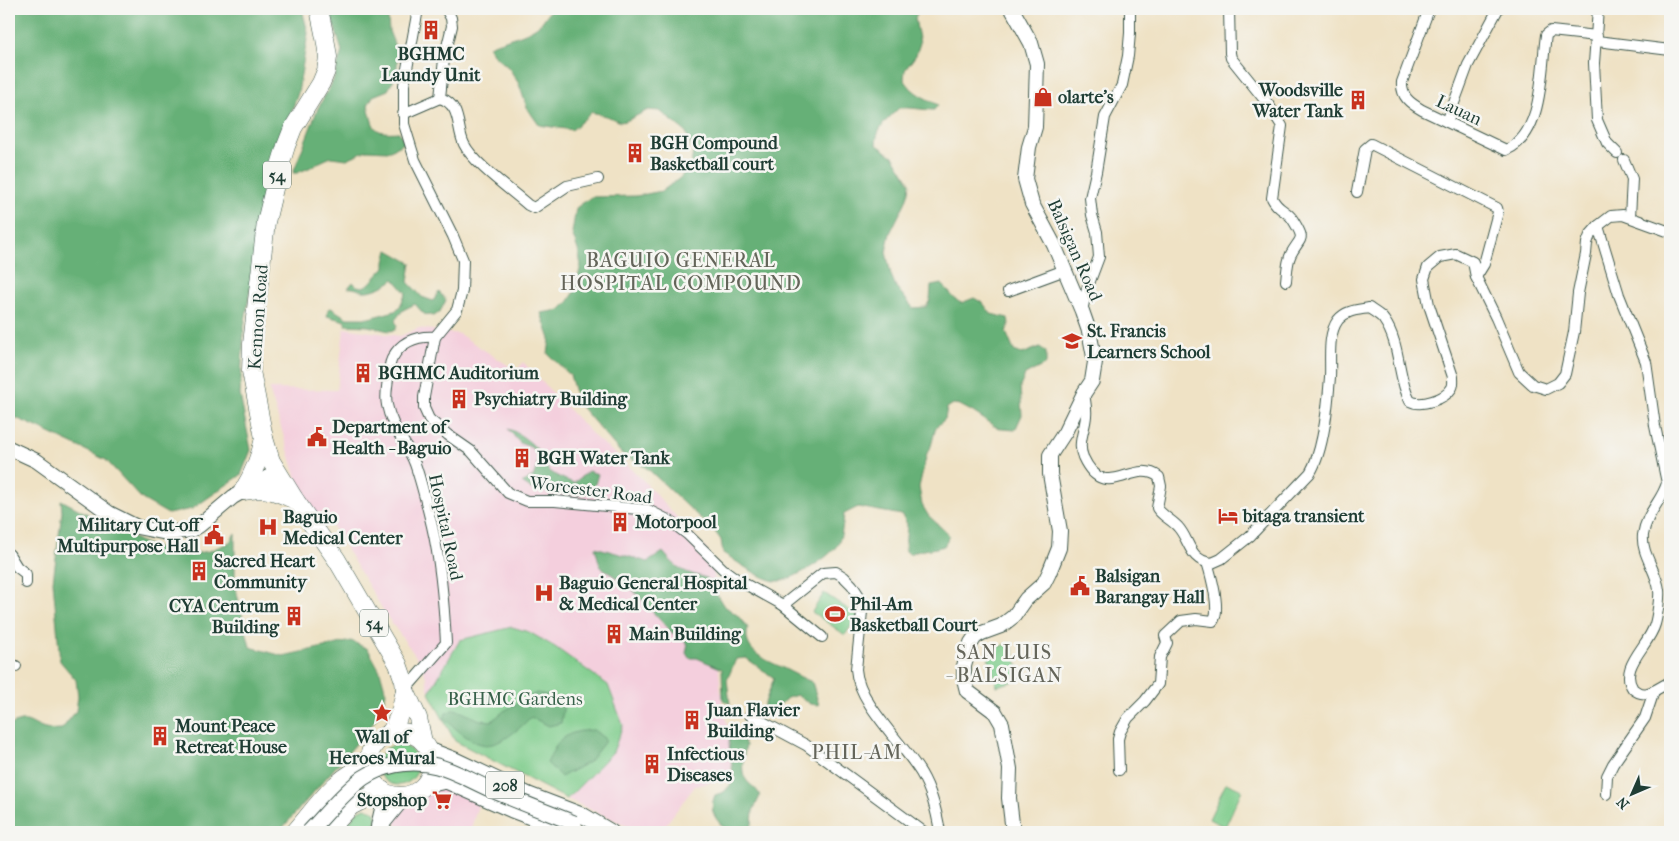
<svg xmlns="http://www.w3.org/2000/svg" width="1679" height="841" font-family="'IM FELL French Canon',serif">
<style>
.built{fill:#f4cfdd}
.green{fill:#7ecc8b;stroke:#4e8460}
.forest{fill:#66b077;stroke:#427656}
.lines{fill:none;stroke-linecap:round;stroke-linejoin:round}
.street-casing{stroke:#3e564a;stroke-width:12}
.secondary-casing{stroke:#3e564a;stroke-width:16}
.primary-casing{stroke:#3e564a;stroke-width:17}
.highway-casing{stroke:#3e564a;stroke-width:19}
.street{stroke:#fff;stroke-width:10}
.secondary{stroke:#fff;stroke-width:14}
.primary{stroke:#fff;stroke-width:15}
.highway{stroke:#fff;stroke-width:18}
.primary-bridge-casing{stroke:#3e564a;stroke-width:17;stroke-linecap:butt}
.primary-bridge{stroke:#fff;stroke-width:15}
.labels{text-anchor:middle;stroke-width:5;stroke-linejoin:round;paint-order:stroke}
.shield{fill:#f6f6f2;stroke:#60746d;stroke-width:1}
.shield-label{font-size:16px;font-weight:bold;fill:#1f3d34}
.poi-label{font-size:18px;font-weight:bold;fill:#1f3d34;stroke:#f6f6f2;text-anchor:start}
.street-label{font-size:18px;fill:#1f3d34;stroke:#f6f6f2}
.park-label{font-size:18px;fill:#37614a;stroke:#f6f6f2}
.quarter-label{font-size:20px;letter-spacing:1px;fill:#64655a;stroke:#f6f6f2}
</style>
<rect width="100%" height="100%" fill="#f6f6f2"/>
<filter id="ink" filterUnits="userSpaceOnUse"><feTurbulence type="fractalNoise" baseFrequency=".02" numOctaves="2"/><feDisplacementMap in="SourceGraphic" scale="10" xChannelSelector="R" yChannelSelector="G"/><feConvolveMatrix kernelMatrix="1 2 1 2 8 2 1 2 1" color-interpolation-filters="sRGB"/></filter>
<filter id="wash" filterUnits="userSpaceOnUse"><feTurbulence type="fractalNoise" baseFrequency=".0096" numOctaves="4" result="noise"/><feDisplacementMap in="SourceGraphic" scale="20" xChannelSelector="R" yChannelSelector="G"/><feGaussianBlur stdDeviation="1.12" result="paint"/><feColorMatrix in="noise" values="0 0 0 0 0 0 0 0 0 0 0 0 0 0 0 0 0 1.4 0 .05"/><feComposite in="paint" operator="in"/></filter>
<g filter="url(#wash)">
<rect width="100%" height="100%" fill="#efe2c5"/>
<!-- built -->
<g class="built">
<polygon points="344,328 400,336 419,328 459,334 517,371 523,362 597,439 617,455 642,479 706,549 714,567 716,637 722,704 728,728 732,778 695,786 660,832 641,832 567,799 455,741 429,693 426,677 420,662 388,618 324,512 316,515 302,495 269,389 337,390"/>
<polygon points="440,787 479,802 470,832 406,832 392,821 406,806 421,794"/>
</g>
<!-- green -->
<g class="green">
<polygon points="824,593 858,616 845,635 812,612"/>
<polygon points="512,627 529,632 555,647 608,685 623,725 613,752 567,799 455,741 429,693 460,640"/>
<polygon points="1011,643 1022,679 997,686 986,650"/>
<circle cx="398" cy="765" r="20"/>
<polygon points="1226,783 1242,790 1225,827 1209,819"/>
<polygon points="365,808 374,811 377,820 372,832 342,832 357,812"/>
</g>
<!-- forest -->
<g class="forest">
<polygon points="9,9 302,9 308,33 298,93 282,139 256,255 244,327 240,395 251,450 241,475 192,509 168,514 142,499 106,460 37,427 9,415"/>
<path d="M327 9H391L388 18 389 31 398 54 397 67 393 81 388 90 373 96 368 105C374 129 372 134 399 132L405 143 388 151 367 150 347 159 331 157 320 162 309 168 297 173H293L318 108 333 81 342 51 334 25Z"/>
<path d="M551 9H919L915 19 920 43 916 55 905 70 904 79C914 95 923 96 938 105L934 110C922 110 911 107 899 108 888 119 876 128 876 144L894 157 910 183 909 192 905 203 890 233 886 252 891 275 896 287 913 308 926 307 930 300 931 286 942 284C949 291 952 298 961 303L974 298 983 303 991 314 1008 318 1009 324 1006 332 1014 351 1022 354 1040 347 1046 352V364L1025 375 1020 387 1022 415 1015 430 1002 429 994 426 973 412 960 405 953 404 947 408 945 419 936 427 931 446 927 453 919 487 922 505 928 515 950 536 944 546C932 550 920 549 909 554L905 550 907 524 902 515 858 507 844 514C843 524 842 535 838 544 832 556 791 582 777 581 763 581 736 561 723 553L721 540 716 533 648 469 621 453 578 403 570 375 548 354 550 339 541 313 560 310 569 301 574 293 581 265 578 250 572 233 576 208 591 197 636 196 662 191 680 178 691 165 693 152 686 132 660 111 648 110 626 121 620 122 609 117 592 112 572 130 539 125 527 108 519 84 509 68 493 54 489 46C506 38 529 36 542 22 545 18 548 13 551 9Z"/>
<path d="M388 250 411 263 408 282 422 297 433 301 439 292 446 300 440 312 434 316 424 314 415 304 403 310 395 320 397 326 395 330 389 331 368 326 346 325 345 321 327 316 328 309 331 308 347 318H369L395 311 400 306 406 293 394 279C387 285 373 292 363 291 358 290 354 287 348 288L353 282 357 286 363 287 369 284 385 267V262Z"/>
<path d="M508 429C517 431 535 445 540 453 542 456 541 461 543 464 550 474 563 479 574 483L588 471 598 474 593 491 581 495 557 493 531 489 522 483 533 477C537 467 542 454 530 447 527 445 522 445 519 442 515 438 512 433 508 429Z"/>
<path d="M61 500 139 541 171 553 184 555 209 551 230 542 235 533V586L250 647 283 656 351 641 368 649 380 671 386 693 380 713 368 730 279 832H9V726C28 715 29 724 45 729 50 730 57 729 62 729L76 711 78 696 76 680 60 661 53 581 62 512Z"/>
<path d="M595 547 648 562 663 552C678 570 685 573 707 578L723 605 737 615 748 628C741 652 767 660 783 668 793 673 802 678 812 682L819 705 810 704 797 695 787 698 774 710 763 708 774 678 746 658 736 659 727 680 730 704 723 700 722 669 697 658H689L686 653 688 644 671 632 632 589 600 566Z"/>
<path d="M536 693 549 695 564 703 561 723 549 726 531 717C520 728 498 749 481 744 468 741 455 727 444 719L446 713 455 709 480 720 492 721 504 711Z"/>
<path d="M594 730 606 740 589 762 561 777 547 763C558 739 565 731 594 730Z"/>
<path d="M737 730 745 734 744 742 746 745C744 755 739 772 747 781 752 787 757 788 760 796L753 811 752 824 748 832H727C716 818 708 813 715 795L724 792 734 781 729 744 730 734Z"/>
</g>
</g>
<g filter="url(#ink)">
<g class="lines">
<defs>
<g id="street">
<path d="M446 9 451 18 452 26 444 59 440 98C462 105 456 128 464 144 473 163 511 190 528 205L534 208 567 186 598 179"/>
<path d="M1229 9 1230 53 1231 58 1268 104 1282 126 1272 198C1278 211 1287 210 1293 220 1306 241 1301 236 1291 254 1287 262 1287 272 1286 281"/>
<path d="M1429 9 1402 82C1401 97 1410 103 1422 110L1506 150C1544 135 1541 68 1546 35L1551 31 1597 36"/>
<polyline points="1598,9 1594,63 1597,120 1607,143 1617,153"/>
<polyline points="1597,41 1670,50"/>
<polyline points="403,114 440,98"/>
<polyline points="1447,122 1468,65 1498,9"/>
<polyline points="1624,160 1632,179 1630,217"/>
<polyline points="1357,192 1365,149 1371,144 1497,208 1498,212 1484,264 1476,277"/>
<path d="M1598 226 1619 295 1646 362 1655 426 1667 483C1662 501 1646 513 1643 535 1641 554 1657 571 1659 590 1660 598 1657 617 1655 624 1649 646 1618 667 1633 689 1646 700 1657 688 1670 682"/>
<polyline points="1008,291 1065,270"/>
<polyline points="1082,311 1087,289 1099,257 1097,232 1092,215 1090,198 1096,172 1105,117 1122,85 1128,56 1130,33 1130,9"/>
<polyline points="435,337 424,397 424,408 429,419 448,435 471,451 508,493 527,501 555,501 648,510 670,521 687,534 723,569 738,580 783,605 822,637"/>
<path d="M1084 393C1085 401 1087 408 1086 416 1085 430 1077 443 1083 457 1105 505 1133 457 1159 477L1161 486 1157 508C1162 516 1172 520 1178 527 1190 540 1189 561 1212 563L1221 559 1250 536 1310 473C1324 450 1328 404 1330 377 1331 359 1327 335 1338 320 1346 310 1358 310 1369 308 1374 312 1381 315 1384 320 1401 344 1397 377 1410 401 1421 407 1445 399 1451 389 1454 386 1453 382 1453 377L1429 305 1424 279 1428 267 1440 257 1456 254 1473 262 1476 277 1496 318 1519 372 1533 385 1546 389 1558 383 1565 374 1574 332 1578 293 1586 254 1587 243 1590 235 1598 226 1611 216 1623 215 1670 232"/>
<polyline points="9,554 17,567 26,574 26,583"/>
<path d="M783 605 823 573 836 572 844 577 852 585 863 602 856 669C858 703 903 743 921 773 931 790 937 813 940 832"/>
<polyline points="9,663 16,666"/>
<path d="M405 690 446 643C444 603 441 564 432 526 427 505 422 484 415 464 407 443 391 427 387 405 385 397 387 387 388 379 389 372 389 362 393 357 402 341 418 336 435 337L457 310 462 291 463 260 453 236 415 160 404 124V85L418 9"/>
<polyline points="750,715 806,745 924,832"/>
<path d="M1119 770 1118 739 1120 732 1128 718 1145 701 1158 684 1160 657 1167 643 1165 636 1181 621 1196 619 1213 621C1221 611 1211 575 1207 562"/>
<polyline points="1606,794 1607,776 1613,764 1645,718 1654,691"/>
</g>
<g id="secondary">
<polyline points="1012,9 1031,43 1037,64 1035,127 1029,147 1025,179 1032,204 1054,245 1082,311 1089,331 1095,362 1092,381 1084,393 1065,432 1050,455 1050,474 1060,531 1059,548 1049,573 1044,583 1026,599 1014,616 1001,626 982,633 975,637 971,643 964,666 964,679 967,691 995,712 1002,724 1010,769 1009,798 1013,832"/>
<polyline points="9,448 37,461 109,513 137,527 167,533 192,530 200,525 233,497 277,472"/>
<polyline points="378,826 386,792"/>
<polyline points="376,832 406,795"/>
</g>
<g id="primary">
<polyline points="429,750 455,760 529,795 584,816 611,832"/>
<polyline points="423,786 446,781 512,810 570,832"/>
</g>
<g id="highway">
<polyline points="319,9 325,38 328,57 326,71 321,83 293,128 286,146 278,172 266,222 252,344 251,371 264,438 271,461 295,500 337,560 398,664 404,681 405,690 418,718 423,742"/>
<path d="M243 491C254 473 260 458 264 438"/>
<path d="M243 491C268 487 273 490 295 500"/>
<circle cx="400" cy="764" r="32"/>
<path d="M389 734C399 721 402 706 405 690"/>
<path d="M295 832C317 807 336 775 369 765"/>
<polyline points="327,832 351,806 382,790"/>
</g>
</defs>
<!-- street casing -->
<use href="#street" class="street-casing"/>
<!-- secondary casing -->
<use href="#secondary" class="secondary-casing"/>
<!-- primary casing -->
<use href="#primary" class="primary-casing"/>
<!-- highway casing -->
<use href="#highway" class="highway-casing"/>
<!-- street -->
<use href="#street" class="street"/>
<!-- secondary -->
<use href="#secondary" class="secondary"/>
<!-- primary -->
<use href="#primary" class="primary"/>
<!-- highway -->
<use href="#highway" class="highway"/>
<defs>
<path id="primary-bridge" d="M309 832C326 814 343 793 363 778 372 772 385 767 395 765 435 757 458 775 492 790 519 802 547 812 574 823"/>
</defs>
<!-- primary-bridge casing -->
<use href="#primary-bridge" class="primary-bridge-casing"/>
<!-- primary-bridge -->
<use href="#primary-bridge" class="primary-bridge"/>
</g>
</g>
<!-- icons -->
<defs>
<symbol id="building-bare" viewBox="-9 -9 18 18"><path d="M-4-6H4V6H1V3H-1V6H-4ZM-2.5-4.3h1.7v1.8h-1.7ZM.8-4.3h1.7v1.8H.8ZM-2.5-1h1.7V.8h-1.7ZM.8-1h1.7V.8H.8Z" fill="#c8321e" stroke="#f6f6f2" stroke-width="2.5" paint-order="stroke"/></symbol>
<symbol id="shop-bare" viewBox="-9 -9 18 18"><path d="M-5-2.5h2.3a2.7 3.5 0 0 1 5.4 0H5L5.5 6h-11ZM-1.5-2.5h3a1.5 2.3 0 0 0-3 0Z" fill="#c8321e" stroke="#f6f6f2" stroke-width="2.5" paint-order="stroke"/></symbol>
<symbol id="school-bare" viewBox="-9 -9 18 18"><path d="M0-5L7-2L0 1L-7-2ZM-4 1L0 2.5L4 1V4Q0 6-4 4Z" fill="#c8321e" stroke="#f6f6f2" stroke-width="2.5" paint-order="stroke"/></symbol>
<symbol id="civic-bare" viewBox="-9 -9 18 18"><path d="M-.6-6.5H3V-4.5H.6V-3L4-1V1h2V6H-6V1h2V-1L-.6-3ZM-1.2 2.5V6h2.4V2.5Z" fill="#c8321e" stroke="#f6f6f2" stroke-width="2.5" paint-order="stroke"/></symbol>
<symbol id="hotel-bare" viewBox="-9 -9 18 18"><path d="M-6-4.5h1.5V1H6V5H4.5V3h-9V5H-6ZM-4 0a1.8 1.8 0 1 1 3.6 0ZM.5 0V-2.5h3Q6-2.5 6 0Z" fill="#c8321e" stroke="#f6f6f2" stroke-width="2.5" paint-order="stroke"/></symbol>
<symbol id="hospital-bare" viewBox="-9 -9 18 18"><path d="M-5-5h3v3.5h4V-5h3V5h-3V1.5h-4V5h-3Z" fill="#c8321e" stroke="#f6f6f2" stroke-width="2.5" paint-order="stroke"/></symbol>
<symbol id="stadium-bare" viewBox="-9 -9 18 18"><path d="M0-5a6.5 5 0 1 0 0 10a6.5 5 0 1 0 0-10ZM-3.5-1.8h7v3.6h-7Z" fill="#c8321e" stroke="#f6f6f2" stroke-width="2.5" paint-order="stroke"/></symbol>
<symbol id="sight-bare" viewBox="-9 -9 18 18"><path d="M0-6L1.8-2.2L6-1.7L2.9 1.2L3.7 5.4L0 3.3L-3.7 5.4L-2.9 1.2L-6-1.7L-1.8-2.2Z" fill="#c8321e" stroke="#f6f6f2" stroke-width="2.5" paint-order="stroke"/></symbol>
<symbol id="supermarket-bare" viewBox="-9 -9 18 18"><path d="M-6-5.5h2.5l.6 2H6L4.5 2H-2.5L-4.4-4H-6ZM-1.5 3.2a1.3 1.3 0 1 0 .1 0ZM3 3.2a1.3 1.3 0 1 0 .1 0Z" fill="#c8321e" stroke="#f6f6f2" stroke-width="2.5" paint-order="stroke"/></symbol>
</defs>
<g fill-rule="evenodd">
<use href="#building-bare" x="417" y="16" width="28" height="28"/>
<use href="#shop-bare" x="1029" y="83" width="28" height="28"/>
<use href="#building-bare" x="1344" y="86" width="28" height="28"/>
<use href="#building-bare" x="621" y="139" width="28" height="28"/>
<use href="#school-bare" x="1058" y="327" width="28" height="28"/>
<use href="#building-bare" x="349" y="359" width="28" height="28"/>
<use href="#building-bare" x="445" y="385" width="28" height="28"/>
<use href="#civic-bare" x="303" y="423" width="28" height="28"/>
<use href="#building-bare" x="508" y="444" width="28" height="28"/>
<use href="#hotel-bare" x="1214" y="502" width="28" height="28"/>
<use href="#building-bare" x="606" y="508" width="28" height="28"/>
<use href="#hospital-bare" x="254" y="513" width="28" height="28"/>
<use href="#civic-bare" x="200" y="521" width="28" height="28"/>
<use href="#building-bare" x="185" y="557" width="28" height="28"/>
<use href="#civic-bare" x="1066" y="572" width="28" height="28"/>
<use href="#hospital-bare" x="530" y="579" width="28" height="28"/>
<use href="#stadium-bare" x="821" y="600" width="28" height="28"/>
<use href="#building-bare" x="280" y="602" width="28" height="28"/>
<use href="#building-bare" x="600" y="620" width="28" height="28"/>
<use href="#sight-bare" x="368" y="699" width="28" height="28"/>
<use href="#building-bare" x="678" y="706" width="28" height="28"/>
<use href="#building-bare" x="146" y="722" width="28" height="28"/>
<use href="#building-bare" x="638" y="750" width="28" height="28"/>
<use href="#supermarket-bare" x="428" y="786" width="28" height="28"/>
</g>
<g class="labels">
<!-- shield labels -->
<g class="shield">
<rect x="263" y="161.5" width="28" height="27" rx="4"/>
<rect x="360" y="609.5" width="28" height="27" rx="4"/>
<rect x="486" y="771.5" width="38" height="27" rx="4"/>
</g>
<g class="shield-label">
<text x="277" y="181">54</text>
<text x="374" y="629">54</text>
<text x="505" y="791">208</text>
</g>
<!-- poi labels -->
<g class="poi-label">
<text x="431" y="60" text-anchor="middle">BGHMC<tspan x="431" dy="21">Laundy Unit</tspan></text>
<text x="1343" y="96" text-anchor="end">Woodsville<tspan x="1343" dy="21">Water Tank</tspan></text>
<text x="1058" y="103">olarte's</text>
<text x="650" y="149">BGH Compound<tspan x="650" dy="21">Basketball court</tspan></text>
<text x="1087" y="337">St. Francis<tspan x="1087" dy="21">Learners School</tspan></text>
<text x="378" y="379">BGHMC Auditorium</text>
<text x="474" y="405">Psychiatry Building</text>
<text x="332" y="433">Department of<tspan x="332" dy="21">Health - Baguio</tspan></text>
<text x="537" y="464">BGH Water Tank</text>
<text x="1243" y="522">bitaga transient</text>
<text x="283" y="523">Baguio<tspan x="283" dy="21">Medical Center</tspan></text>
<text x="635" y="528">Motorpool</text>
<text x="199" y="531" text-anchor="end">Military Cut-off<tspan x="199" dy="21">Multipurpose Hall</tspan></text>
<text x="214" y="567">Sacred Heart<tspan x="214" dy="21">Community</tspan></text>
<text x="1095" y="582">Balsigan<tspan x="1095" dy="21">Barangay Hall</tspan></text>
<text x="559" y="589">Baguio General Hospital<tspan x="559" dy="21">&amp; Medical Center</tspan></text>
<text x="850" y="610">Phil-Am<tspan x="850" dy="21">Basketball Court</tspan></text>
<text x="279" y="612" text-anchor="end">CYA Centrum<tspan x="279" dy="21">Building</tspan></text>
<text x="629" y="640">Main Building</text>
<text x="707" y="716">Juan Flavier<tspan x="707" dy="21">Building</tspan></text>
<text x="175" y="732">Mount Peace<tspan x="175" dy="21">Retreat House</tspan></text>
<text x="382" y="743" text-anchor="middle">Wall of<tspan x="382" dy="21">Heroes Mural</tspan></text>
<text x="667" y="760">Infectious<tspan x="667" dy="21">Diseases</tspan></text>
<text x="427" y="806" text-anchor="end">Stopshop</text>
</g>
<!-- street labels -->
<g class="street-label">
<text transform="translate(1459 110) rotate(25)" y="6">Lauan</text>
<text transform="translate(1075 250) rotate(66)" y="6">Balsigan Road</text>
<text transform="translate(258 317) rotate(-86)" y="6">Kennon Road</text>
<text transform="translate(591 490) rotate(7)" y="6">Worcester Road</text>
<text transform="translate(446 527) rotate(78)" y="6">Hospital Road</text>
</g>
<!-- park labels -->
<g class="park-label">
<text x="515" y="705">BGHMC Gardens</text>
</g>
<!-- quarter labels -->
<g class="quarter-label">
<text x="681" y="267">BAGUIO GENERAL<tspan x="681" dy="23">HOSPITAL COMPOUND</tspan></text>
<text x="1004" y="659">SAN LUIS<tspan x="1004" dy="23">- BALSIGAN</tspan></text>
<text x="857" y="759">PHIL-AM</text>
</g>
</g>
<!-- margin -->
<rect width="1679" height="841" fill="none" stroke="#f6f6f2" stroke-width="30"/>
<!-- north arrow -->
<g transform="translate(1632 794) rotate(225)" stroke="#f6f6f2" stroke-width="4" paint-order="stroke">
<path d="M0-4L9 19L0 12L-9 19Z" fill="#1f3d34"/>
<text y="-8" font-size="14" font-weight="bold" text-anchor="middle" fill="#1f3d34">N</text>
</g>
</svg>
